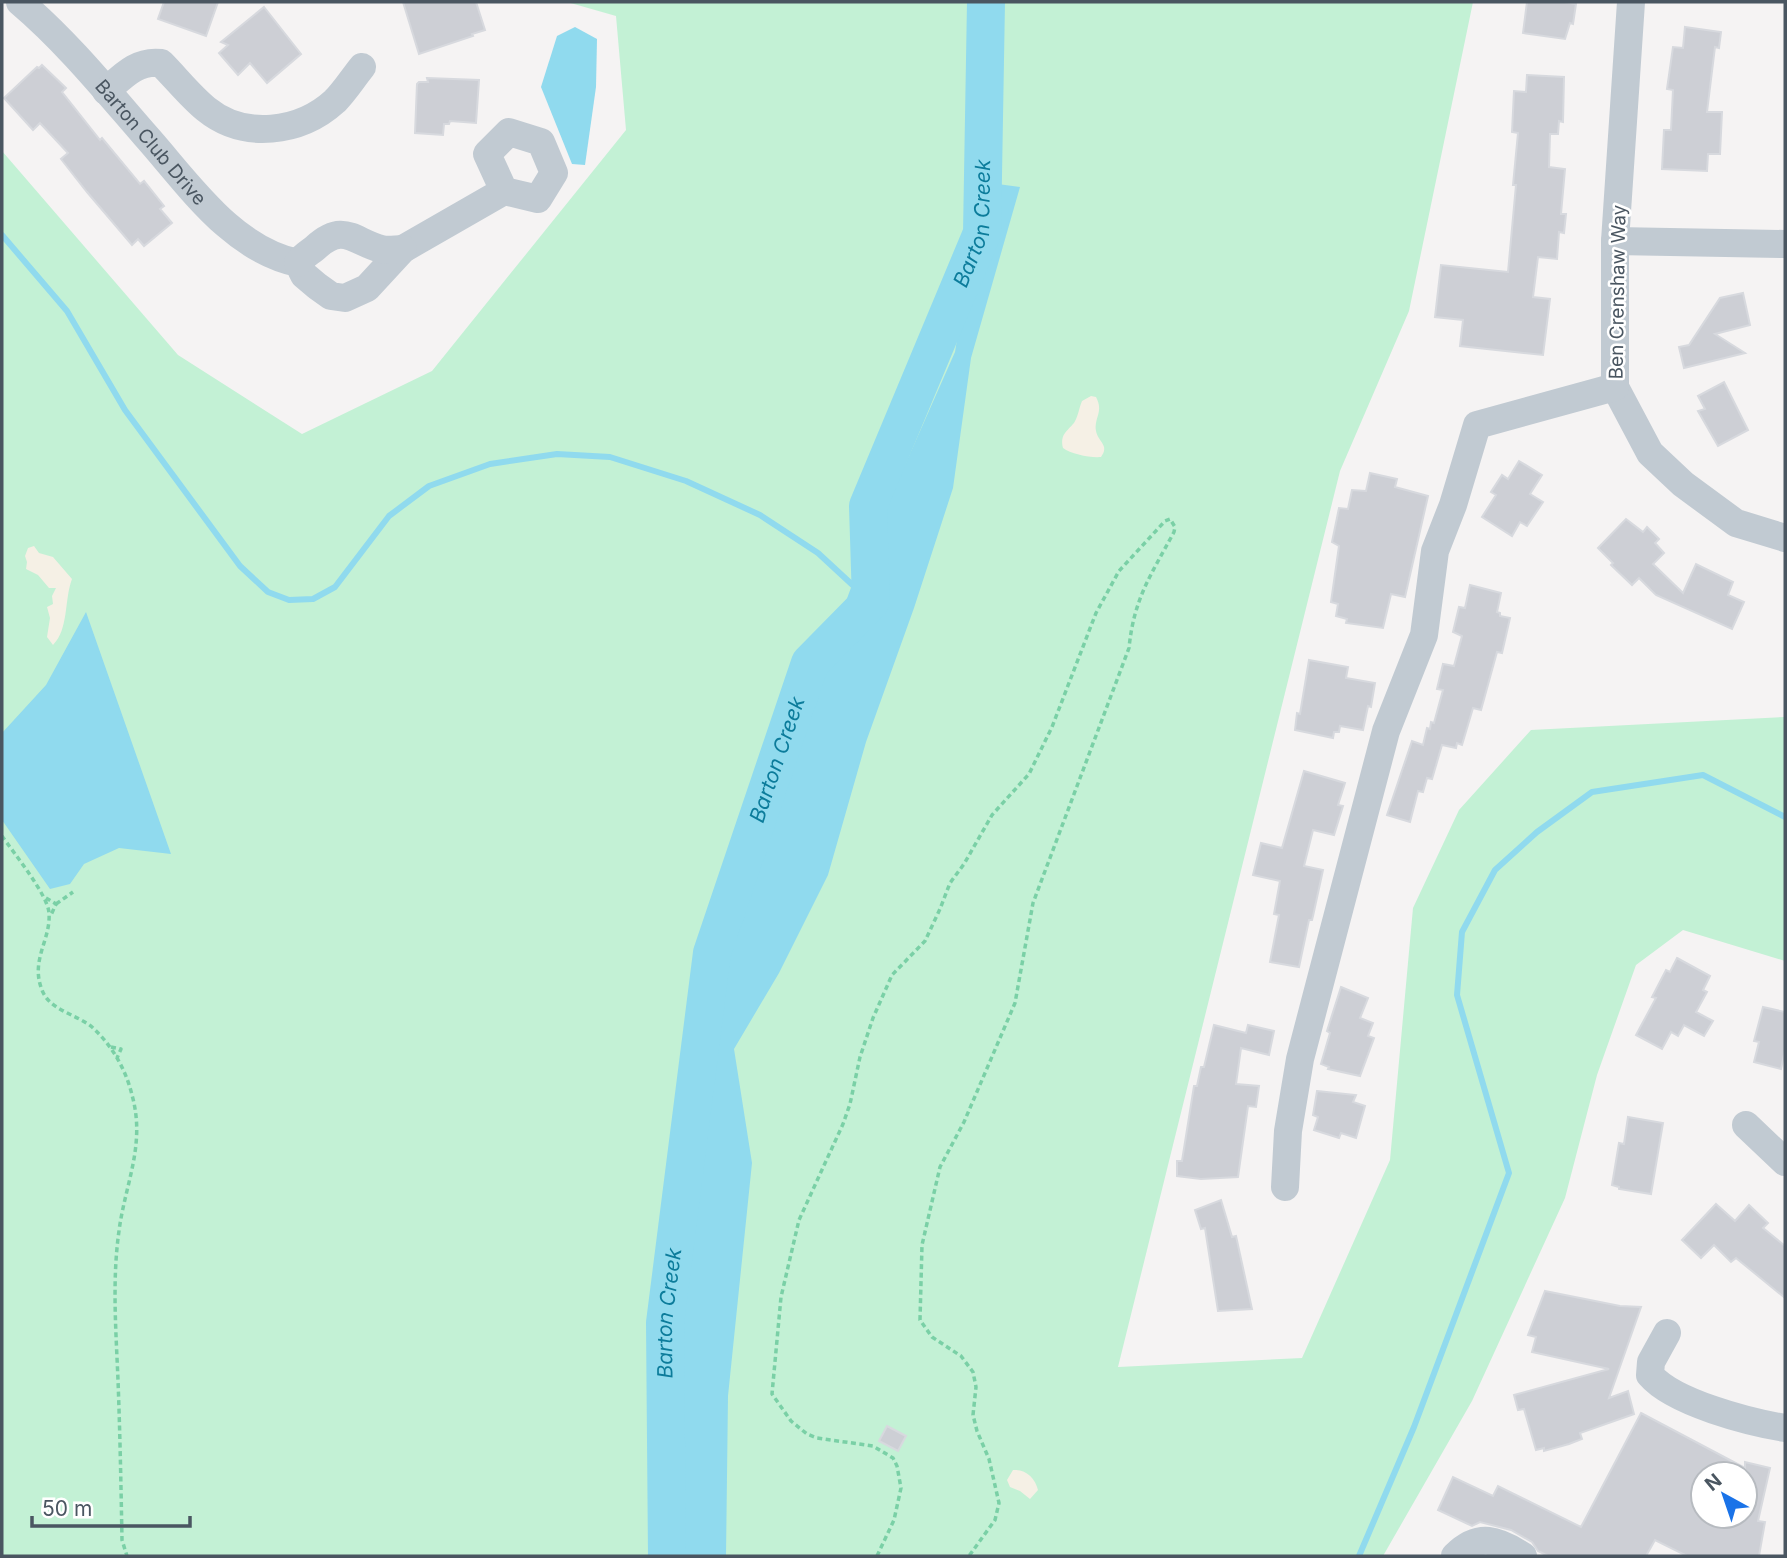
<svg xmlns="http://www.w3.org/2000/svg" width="1787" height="1558" font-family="Inter,sans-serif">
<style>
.green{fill:#c3f1d5}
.sand{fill:#f5f0e5}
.water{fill:#90daee}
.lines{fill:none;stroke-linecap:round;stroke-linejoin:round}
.stream{stroke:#90daee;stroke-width:6}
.river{stroke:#90daee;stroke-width:38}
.building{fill:#cdcfd5;stroke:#d7d9de;stroke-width:2;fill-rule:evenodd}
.path{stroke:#7ad0a6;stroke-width:3.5;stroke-dasharray:5 3.5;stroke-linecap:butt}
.minor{stroke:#c1cad2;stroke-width:28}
.labels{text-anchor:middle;stroke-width:5;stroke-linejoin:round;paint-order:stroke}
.street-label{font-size:19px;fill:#4a5661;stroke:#fff}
.water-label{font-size:21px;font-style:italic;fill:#0c7c9b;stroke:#fff}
</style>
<rect width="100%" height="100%" fill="#f5f3f3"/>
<!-- green -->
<polygon class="green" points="567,2 1473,2 1409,311 1340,471 1118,1367 1302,1358 1390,1160 1413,908 1459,810 1531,730 1785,717 1785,961 1683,930 1636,965 1597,1075 1565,1198 1472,1401 1383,1556 2,1556 2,151 178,355 302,434 432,371 626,130 616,16"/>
<!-- sand -->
<g class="sand">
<path d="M1091 396 1096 397C1104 412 1094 417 1096 431 1098 442 1110 445 1101 457 1090 458 1071 454 1063 448 1060 435 1066 432 1074 423 1078 417 1079 408 1082 401Z"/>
<path d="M34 546 39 553 53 557 72 579C64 600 69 629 53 645L47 637 50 618 47 607 53 604 52 596 56 588H49L38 575 26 569 27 562 25 556 28 548Z"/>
<path d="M1013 1470C1026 1469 1035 1478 1038 1490L1030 1499 1020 1491 1010 1487 1007 1480Z"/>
</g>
<!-- water -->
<g class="water">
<polygon points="575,27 597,39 596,87 585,165 572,164 541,87 557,36"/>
<polygon points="983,182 1020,187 971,358 953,488 914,608 866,742 828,875 779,973 734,1049 752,1163 728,1396 726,1556 678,1556 675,1357 680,1291 677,1260 686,1134 722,968 801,723 852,585 955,352"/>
<polygon points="86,612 171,854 119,848 84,864 70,884 50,889 2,820 2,733 46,685"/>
</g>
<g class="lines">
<!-- stream -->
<g class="stream">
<polyline points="2,235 67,311 125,410 240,566 268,592 289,600 313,599 335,587 389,516 429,486 490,464 557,454 610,457 686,481 760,515 818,553 858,590"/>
<polyline points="1359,1556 1414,1427 1509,1173 1457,995 1462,932 1495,870 1537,832 1592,792 1703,775 1785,817"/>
</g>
<!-- river -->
<path class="river" id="s1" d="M667 1556 665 1323 712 953 810 663 871 601 868 506 982 233 986 2"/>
</g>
<!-- building -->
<g class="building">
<polygon points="164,2 218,2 206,36 158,19"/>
<polygon points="403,2 476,2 485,30 472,34 473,36 419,54"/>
<polygon points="1527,2 1565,2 1576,4 1573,24 1570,23 1565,39 1523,33"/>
<polygon points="264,7 301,54 267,83 250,63 238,75 219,53 228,45 221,42"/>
<polygon points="1685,27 1721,32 1719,48 1715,47 1707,112 1722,112 1720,154 1708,154 1707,171 1662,169 1664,130 1671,130 1673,90 1667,89 1673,47 1683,48"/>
<polygon points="42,65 66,88 62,92 100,140 102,138 140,184 144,181 164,206 160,209 172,223 144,246 138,239 132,245 87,192 61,159 68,153 40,123 33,130 4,98 37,67 39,68"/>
<polygon points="1527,75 1564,77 1563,122 1559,121 1558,134 1550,134 1549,167 1565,169 1561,214 1566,214 1564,233 1559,232 1557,259 1538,257 1533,297 1550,299 1543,355 1460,346 1463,320 1435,317 1441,265 1508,272 1516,185 1513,185 1518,133 1512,132 1514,91 1526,92"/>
<polygon points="427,78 479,80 476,123 450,121 449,124 444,124 443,135 415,133 417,84 419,82 428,82"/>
<polygon points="1743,293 1750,325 1715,334 1745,353 1684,368 1679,347 1689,345 1720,298"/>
<polygon points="1724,382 1748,430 1718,446 1698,411 1705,409 1698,396"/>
<polygon points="1519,461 1542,475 1530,494 1543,502 1527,526 1520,522 1512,536 1482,517 1496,495 1491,492 1502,475 1508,479"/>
<polygon points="1370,473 1397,479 1395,487 1428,496 1405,597 1391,594 1383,628 1346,623 1347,619 1336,616 1338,604 1331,602 1339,546 1332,542 1339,508 1348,509 1352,490 1366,491"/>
<polygon points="1626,519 1643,532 1647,527 1659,539 1655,543 1664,553 1653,564 1683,593 1696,564 1733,582 1728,595 1744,602 1732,629 1656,595 1639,578 1632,585 1611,565 1613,563 1598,548"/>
<polygon points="1470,585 1501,593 1497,612 1500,613 1500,616 1510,618 1502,653 1497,652 1481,710 1473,708 1462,745 1457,743 1456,748 1442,745 1432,779 1427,778 1423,792 1418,791 1410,822 1387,815 1412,741 1423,745 1427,728 1430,729 1431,722 1434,723 1443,690 1437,689 1443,664 1454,666 1462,636 1453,632 1459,607 1465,608"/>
<polygon points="1309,660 1348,667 1346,678 1375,683 1371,707 1368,706 1363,730 1340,726 1339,732 1334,732 1333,738 1295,730 1297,713 1300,714"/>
<polygon points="1304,771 1345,783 1338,805 1343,806 1334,835 1313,830 1304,866 1323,870 1313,916 1312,920 1309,920 1299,967 1270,962 1279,915 1274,914 1280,881 1253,875 1261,843 1282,848"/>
<polygon points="1677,958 1710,976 1703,990 1707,992 1696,1012 1713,1021 1704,1036 1684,1025 1678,1036 1671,1032 1662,1049 1636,1035 1656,998 1652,997 1666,970 1670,972"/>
<polygon points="1341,987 1368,998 1360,1018 1373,1023 1368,1036 1374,1038 1360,1076 1328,1069 1329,1067 1321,1064 1330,1033 1327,1031"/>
<polygon points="1763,1007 1785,1012 1785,1050 1781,1069 1754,1062 1759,1042 1754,1041"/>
<polygon points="1214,1025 1246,1033 1248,1025 1274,1031 1269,1055 1241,1048 1236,1084 1259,1086 1256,1107 1248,1106 1238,1177 1201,1179 1177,1176 1177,1161 1182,1161 1194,1086 1197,1086 1201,1067 1204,1067"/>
<polygon points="1317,1091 1356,1095 1353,1102 1365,1106 1356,1138 1341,1133 1339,1138 1314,1130 1318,1117 1313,1115"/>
<polygon points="1628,1117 1663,1123 1651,1194 1619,1189 1619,1187 1612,1185 1619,1143 1624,1144"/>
<polygon points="1221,1200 1232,1237 1236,1236 1252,1309 1218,1311 1205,1228 1201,1229 1195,1210"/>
<polygon points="1716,1204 1735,1221 1749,1205 1768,1223 1763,1228 1785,1246 1785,1298 1736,1258 1731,1262 1714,1245 1701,1258 1682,1240"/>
<polygon points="1545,1291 1620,1306 1641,1307 1609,1398 1628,1391 1634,1414 1580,1433 1582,1439 1569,1444 1544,1451 1544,1448 1536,1450 1524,1409 1518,1410 1514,1395 1609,1369 1532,1352 1536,1337 1528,1335"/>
<path d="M1641 1413 1745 1468V1462L1770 1468 1758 1521 1765 1522 1759 1556H1687L1655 1540 1646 1556H1548L1538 1551 1532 1542 1511 1530 1480 1522 1472 1526 1438 1510 1453 1477 1493 1496 1498 1486 1581 1527ZM1703 1474H1745V1516H1703Z"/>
<polygon points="887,1426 906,1436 898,1451 879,1441"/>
</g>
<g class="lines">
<!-- path -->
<g class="path">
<path d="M2 836C13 852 48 895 49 913 51 940 30 960 42 990 49 1010 78 1015 92 1027 112 1045 126 1070 132 1095 146 1145 125 1184 119 1231 112 1280 116 1331 118 1380 120 1433 121 1486 122 1540L127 1556"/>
<polyline points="46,898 56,904 51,915"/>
<polyline points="56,904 73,892"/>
<polyline points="111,1047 121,1049 117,1058"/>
<path d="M877 1556 894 1520 901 1488 897 1466 893 1458 873 1446 817 1438 807 1434 791 1421 772 1394 781 1297 799 1220 843 1124 850 1104 860 1057 873 1018 892 975 925 941 940 909 950 883 964 864 992 815 1029 774 1052 727 1096 613 1119 571 1165 521 1170 519 1175 527 1174 532C1151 575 1134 598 1129 648L1033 903 1015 1003 964 1122 940 1167 922 1245 920 1320 932 1337 961 1356 973 1372 976 1387 973 1415 977 1431 989 1459 999 1503 995 1520 969 1556"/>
</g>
<!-- minor -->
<g class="minor">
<path id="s2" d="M20 2C66 41 105 89 145 135 188 183 231 249 298 263L304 275 317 286 331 296 345 298 367 288 403 249 504 191 538 199 554 173 541 142 509 132 487 154 504 191"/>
<polyline points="1631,2 1615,241 1615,387 1650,453 1683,484 1736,523 1785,538"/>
<path d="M106 91C123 76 137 60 161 63 176 78 190 96 206 109 244 140 300 133 335 101 345 91 353 78 362 67"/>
<polyline points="1615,241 1785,244"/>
<path d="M298 263C303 256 309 253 315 248 343 222 353 241 381 249 388 251 396 249 403 249"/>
<polyline points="1746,1125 1785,1162"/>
<polyline points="1285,1187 1288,1131 1300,1059 1386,731 1424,635 1435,551 1453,505 1477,425 1615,387"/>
<path d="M1667 1333 1651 1362 1650 1375C1674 1403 1749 1422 1785 1428"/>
<path d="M1455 1556C1479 1532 1498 1540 1523 1556"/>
</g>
</g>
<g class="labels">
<!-- street labels -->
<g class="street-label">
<text dy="7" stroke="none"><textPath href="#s2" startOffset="192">Barton Club Drive</textPath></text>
<text transform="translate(1617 292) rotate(-89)" y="7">Ben Crenshaw Way</text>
</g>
<!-- water labels -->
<g class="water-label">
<text dy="7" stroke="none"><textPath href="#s1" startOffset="1398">Barton Creek</textPath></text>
<text dy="7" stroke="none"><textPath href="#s1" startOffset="810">Barton Creek</textPath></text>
<text dy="7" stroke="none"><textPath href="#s1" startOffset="243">Barton Creek</textPath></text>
</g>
</g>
<!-- border -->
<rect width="1787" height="1558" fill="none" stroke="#4a5661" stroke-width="7"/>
<!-- north arrow -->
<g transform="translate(1724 1495) rotate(320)"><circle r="33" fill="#ffffff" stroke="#b7bbc0" stroke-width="2"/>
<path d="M0-5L12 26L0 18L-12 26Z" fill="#1a73e8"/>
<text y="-10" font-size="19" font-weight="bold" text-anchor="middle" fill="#4a5661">N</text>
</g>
<!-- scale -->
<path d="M32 1516v10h158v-10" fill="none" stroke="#4a5661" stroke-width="3.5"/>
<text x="42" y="1516" font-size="21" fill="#4a5661" stroke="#ffffff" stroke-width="5" paint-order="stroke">50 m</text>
</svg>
